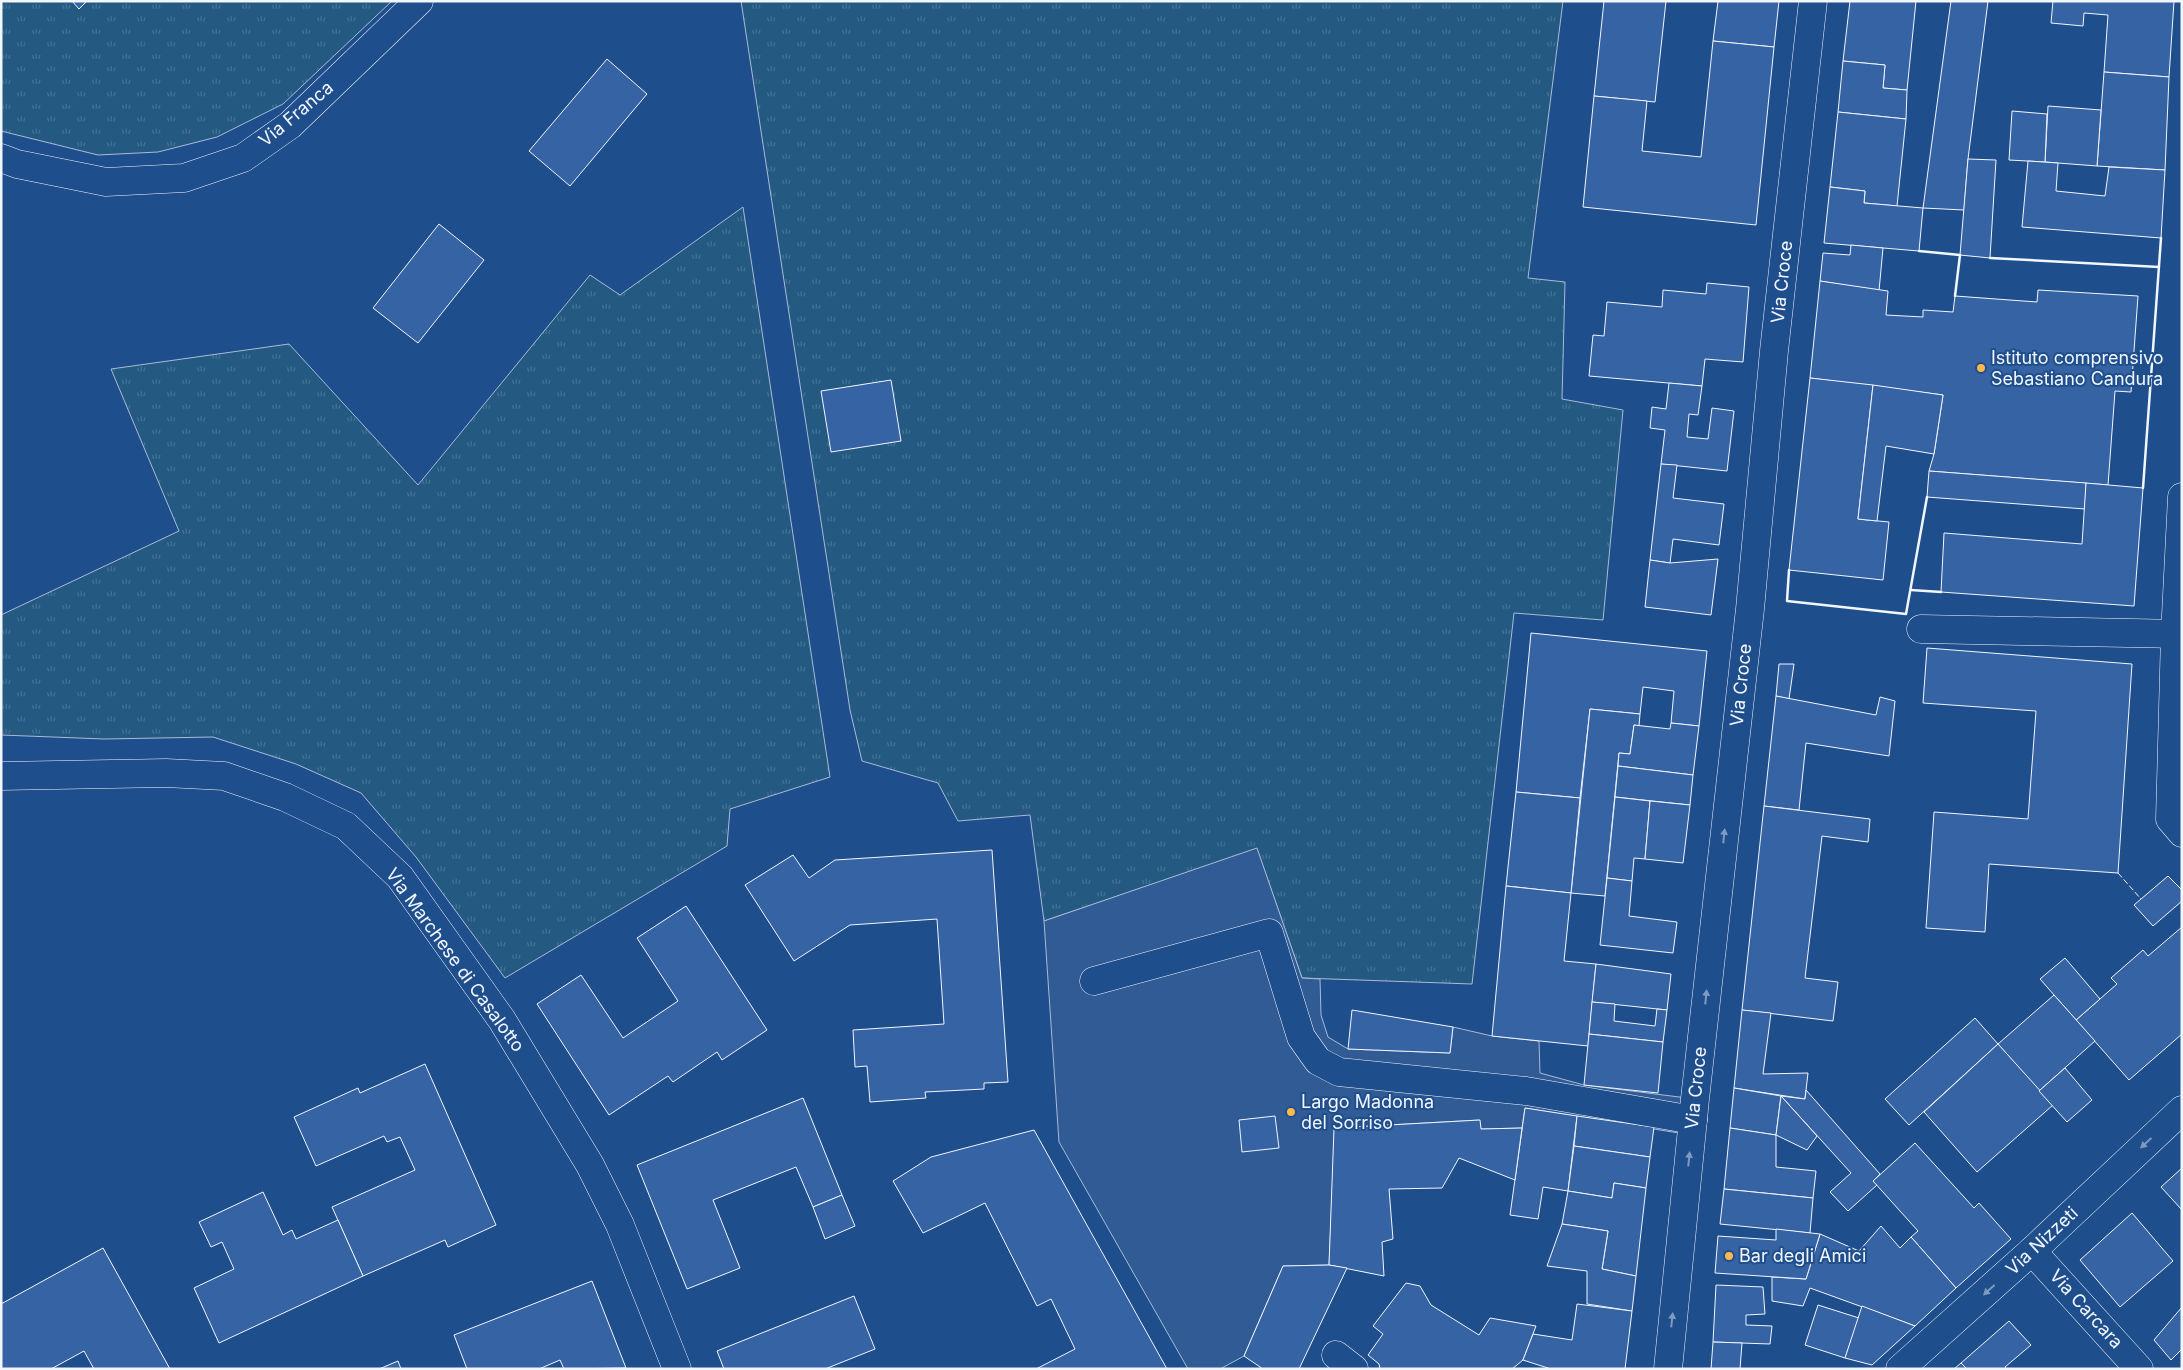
<svg xmlns="http://www.w3.org/2000/svg" width="2183" height="1370" font-family="Inter,sans-serif">
<style>
.grass{fill:url(#grass-tufts);stroke:#a8bbd7}
.parking{fill:#305b95;stroke:#a8bbd7}
.building{fill:#3563a3;stroke:#f2f6ff}
.lines{fill:none;stroke-linecap:round;stroke-linejoin:round}
.street-casing{stroke:#f2f6ff;stroke-width:29}
.secondary-casing{stroke:#f2f6ff;stroke-width:29}
.street{stroke:#1f4e8c;stroke-width:28}
.secondary{stroke:#1f4e8c;stroke-width:28}
.fence{stroke:#f2f6ff;stroke-width:1;stroke-dasharray:6 2.5;stroke-linecap:butt}
.wall{stroke:#f2f6ff;stroke-width:2.5}
.oneway{fill:#7e9ac0}
.poi-dot{fill:#ffb74d;stroke:#1f4e8c;stroke-width:2}
.labels{text-anchor:middle;stroke-width:4;stroke-linejoin:round;paint-order:stroke}
.street-label{font-size:18px;fill:#f2f6ff;stroke:#1f4e8c}
.poi-label{font-size:18px;fill:#f2f6ff;stroke:#1f4e8c;text-anchor:start}
</style>
<defs>
<pattern id="grass-tufts" width="24" height="20" patternUnits="userSpaceOnUse" patternTransform="scale(1.25)"><rect width="24" height="20" fill="#245a82"/><path d="M3 7l-1-3M5 7V3M7 7l1-3M15 17l-1-3M17 17v-4M19 17l1-3" fill="none" stroke="#447295"/></pattern>
</defs>
<rect width="100%" height="100%" fill="#1f4e8c"/>
<!-- grass -->
<g class="grass">
<polygon points="1,1 392,1 283,104 217,137 158,152 98,155 1,131"/>
<polygon points="741,1 1563,1 1528,278 1565,282 1562,399 1623,410 1603,620 1514,613 1472,984 1302,978 1257,849 1044,921 1030,815 958,821 938,783 862,761 850,710"/>
<polygon points="743,207 830,777 730,809 727,846 505,978 416,857 361,793 296,764 213,737 104,739 1,735 1,615 179,531 111,369 289,344 418,485 590,275 620,295"/>
</g>
<!-- parking -->
<polygon class="parking" points="1257,848 1302,978 1320,979 1321,1015 1328,1037 1348,1049 1450,1053 1453,1027 1492,1036 1539,1041 1540,1073 1584,1085 1695,1099 1691,1135 1525,1108 1522,1128 1481,1129 1479,1120 1335,1128 1329,1265 1283,1266 1244,1356 1220,1369 1188,1369 1059,1142 1044,921"/>
<!-- building -->
<g class="building">
<polygon points="72,1 87,1 79,9"/>
<polygon points="1604,1 1666,1 1655,102 1594,96"/>
<polygon points="1718,1 1779,1 1774,47 1713,41"/>
<polygon points="1850,1 1916,1 1907,90 1883,88 1885,65 1843,61"/>
<polygon points="1951,1 1988,1 1968,159 1964,210 1923,208"/>
<polygon points="2053,1 2174,1 2169,77 2104,72 2108,15 2084,13 2083,26 2051,23"/>
<polygon points="1713,41 1774,47 1756,225 1583,207 1594,96 1647,101 1642,151 1701,157"/>
<polygon points="607,59 647,94 570,186 529,151"/>
<polygon points="1843,61 1885,65 1883,88 1907,90 1906,119 1838,112"/>
<polygon points="2104,72 2169,77 2165,170 2097,166"/>
<polygon points="2048,106 2101,110 2097,166 2045,162"/>
<polygon points="2012,111 2047,114 2045,162 2009,160"/>
<polygon points="1838,112 1906,119 1897,206 1864,203 1865,191 1830,187"/>
<polygon points="1968,159 1996,160 1990,258 1960,255"/>
<polygon points="2028,161 2058,163 2056,191 2105,196 2109,167 2165,170 2161,238 2022,227"/>
<polygon points="1830,187 1865,191 1864,203 1923,208 1919,251 1824,243"/>
<polygon points="439,224 484,260 418,343 373,308"/>
<polygon points="1851,245 1883,248 1879,291 1820,281 1823,253 1850,255"/>
<polygon points="1820,281 1888,291 1886,315 1923,317 1923,310 1953,312 1955,296 2037,302 2038,290 2138,296 2131,392 2115,391 2108,485 1929,471 1934,454 1943,395 1810,378"/>
<polygon points="1707,283 1749,287 1743,362 1705,359 1702,386 1589,376 1593,335 1604,336 1607,302 1662,307 1663,290 1706,294"/>
<polygon points="1810,378 1873,385 1858,519 1889,522 1883,580 1789,570"/>
<polygon points="891,380 901,441 831,452 821,391"/>
<polygon points="1669,383 1702,386 1698,415 1689,414 1687,437 1708,439 1712,408 1734,411 1727,471 1661,464 1665,430 1650,428 1652,407 1666,409"/>
<polygon points="1873,385 1943,395 1934,454 1886,446 1877,521 1858,519"/>
<polygon points="1661,464 1677,465 1673,498 1724,504 1719,545 1673,539 1670,563 1650,560"/>
<polygon points="1929,471 2086,483 2085,509 1927,497"/>
<polygon points="2086,483 2143,488 2134,606 1941,592 1944,533 2082,544"/>
<polygon points="1718,559 1711,615 1645,607 1650,560 1670,563"/>
<polygon points="1531,633 1707,651 1699,726 1671,723 1674,691 1643,687 1640,714 1590,709 1580,798 1516,792"/>
<polygon points="1927,648 2132,664 2118,873 1989,864 1985,932 1926,928 1934,812 2028,819 2036,711 1923,703"/>
<polygon points="1779,664 1794,664 1789,699 1776,696"/>
<polygon points="1776,696 1876,715 1880,697 1895,701 1889,756 1806,743 1799,810 1764,806"/>
<polygon points="1590,709 1640,714 1639,726 1634,725 1630,754 1619,753 1605,896 1571,893"/>
<polygon points="1671,723 1699,726 1693,775 1618,766 1619,753 1630,754 1634,725 1670,729"/>
<polygon points="1618,766 1693,775 1690,805 1615,797"/>
<polygon points="1516,792 1580,798 1571,893 1506,886"/>
<polygon points="1615,797 1650,801 1645,859 1634,858 1632,881 1607,878"/>
<polygon points="1650,801 1690,805 1683,863 1645,859"/>
<polygon points="1764,806 1870,819 1868,842 1822,836 1805,978 1838,982 1833,1021 1742,1010"/>
<polygon points="992,850 1008,1082 984,1083 984,1089 925,1092 926,1098 870,1102 867,1066 855,1067 853,1030 944,1024 937,919 850,925 794,961 745,885 793,855 809,878 835,860"/>
<polygon points="2168,876 2182,890 2182,901 2153,926 2134,905"/>
<polygon points="1607,878 1632,881 1629,916 1677,922 1673,953 1600,945"/>
<polygon points="1506,886 1571,893 1564,961 1596,964 1588,1046 1492,1036"/>
<polygon points="686,906 767,1030 722,1060 717,1052 673,1082 668,1076 609,1115 537,1004 581,975 623,1038 678,1001 637,938"/>
<polygon points="2182,927 2182,1034 2129,1080 2076,1020 2117,984 2111,978 2143,950 2148,956"/>
<polygon points="2065,958 2100,999 2076,1020 2040,979"/>
<polygon points="1596,964 1671,974 1667,1010 1592,1002"/>
<polygon points="2054,995 2095,1041 2039,1091 1998,1044"/>
<polygon points="1592,1002 1615,1004 1614,1021 1655,1026 1657,1009 1667,1010 1663,1042 1589,1034"/>
<polygon points="1352,1010 1453,1027 1450,1053 1348,1049"/>
<polygon points="1742,1010 1771,1013 1763,1074 1808,1073 1805,1099 1734,1088"/>
<polygon points="1975,1018 1998,1044 1909,1125 1885,1099"/>
<polygon points="1589,1034 1663,1042 1658,1093 1584,1085"/>
<polygon points="1998,1044 2053,1105 1977,1172 1924,1112"/>
<polygon points="425,1064 496,1225 448,1247 445,1240 363,1276 332,1207 415,1170 400,1137 387,1142 384,1136 316,1166 294,1117 358,1088 360,1093"/>
<polygon points="2065,1068 2092,1100 2067,1122 2039,1091"/>
<polygon points="1734,1088 1781,1096 1776,1135 1730,1128"/>
<polygon points="1806,1090 1880,1174 1873,1181 1877,1185 1848,1211 1830,1192 1851,1173 1781,1096 1805,1099"/>
<polygon points="1781,1096 1817,1136 1807,1150 1776,1135"/>
<polygon points="803,1098 842,1195 813,1207 796,1167 713,1200 740,1268 687,1289 637,1165"/>
<polygon points="1525,1108 1577,1116 1568,1191 1543,1187 1538,1219 1510,1215"/>
<polygon points="1275,1116 1279,1148 1242,1152 1239,1120"/>
<polygon points="1577,1116 1654,1127 1650,1157 1574,1146"/>
<polygon points="1480,1120 1481,1129 1522,1128 1515,1180 1459,1158 1442,1188 1389,1189 1393,1239 1382,1242 1384,1276 1329,1265 1334,1128"/>
<polygon points="1730,1128 1776,1135 1776,1167 1816,1171 1813,1198 1724,1189"/>
<polygon points="1034,1130 1167,1369 1036,1369 1075,1349 1051,1299 1037,1306 985,1203 923,1233 893,1181 931,1157"/>
<polygon points="1915,1143 1974,1208 1979,1203 2011,1239 1956,1288 1911,1237 1918,1231 1873,1181"/>
<polygon points="1574,1146 1650,1157 1646,1188 1614,1183 1612,1198 1568,1191"/>
<polygon points="2182,1168 2182,1210 2161,1187"/>
<polygon points="1614,1183 1646,1188 1636,1276 1602,1269 1608,1231 1562,1224 1568,1191 1612,1198"/>
<polygon points="1724,1189 1813,1198 1810,1233 1720,1224"/>
<polygon points="263,1192 283,1235 292,1230 296,1239 338,1220 363,1276 219,1343 194,1288 234,1269 222,1242 211,1247 199,1222"/>
<polygon points="842,1195 855,1226 825,1239 813,1207"/>
<polygon points="2132,1213 2173,1261 2120,1307 2080,1260"/>
<polygon points="1562,1224 1608,1231 1602,1269 1636,1276 1632,1311 1587,1304 1587,1271 1547,1266"/>
<polygon points="1881,1226 1900,1248 1911,1237 1956,1288 1915,1326 1810,1288 1803,1306 1772,1301 1772,1277 1806,1279 1820,1234 1859,1251"/>
<polygon points="1776,1229 1820,1234 1806,1279 1715,1273 1718,1236 1776,1240"/>
<polygon points="103,1248 170,1369 94,1369 84,1351 51,1369 1,1369 1,1304"/>
<polygon points="1329,1265 1347,1268 1299,1369 1263,1369 1244,1356 1283,1266"/>
<polygon points="592,1281 626,1368 564,1369 560,1360 539,1369 467,1369 454,1335"/>
<polygon points="1406,1283 1420,1286 1431,1305 1479,1335 1490,1318 1536,1326 1523,1360 1512,1369 1380,1369 1379,1364 1368,1355 1383,1334 1373,1326"/>
<polygon points="1716,1285 1763,1287 1765,1314 1746,1315 1746,1325 1772,1326 1770,1344 1713,1342"/>
<polygon points="854,1296 875,1349 825,1369 724,1369 717,1351"/>
<polygon points="1577,1304 1632,1311 1625,1369 1551,1369 1523,1360 1533,1334 1572,1340"/>
<polygon points="1818,1305 1859,1318 1845,1358 1805,1345"/>
<polygon points="1862,1306 1915,1326 1872,1365 1845,1358"/>
<polygon points="2182,1307 2182,1349 2171,1360 2154,1340"/>
<polygon points="2009,1321 2031,1345 2005,1367 2007,1369 1967,1369 1961,1363"/>
<polygon points="1713,1342 1742,1343 1740,1369 1711,1369"/>
<polygon points="398,1361 401,1369 379,1369"/>
<polygon points="1961,1363 1967,1369 1954,1369"/>
</g>
<g class="lines">
<defs>
<g id="street">
<polyline points="1,158 17,164 106,182 184,178 243,158 290,125 419,1"/>
<polyline points="2182,497 2175,635 2170,819 2182,833"/>
<polyline points="1921,629 2182,634"/>
<polyline points="1094,981 1269,933 1301,1037 1318,1061 1339,1072 1526,1091 1693,1120"/>
<polyline points="2032,1251 2139,1369"/>
<polyline points="1336,1355 1354,1369"/>
</g>
<g id="secondary">
<polyline points="1,776 166,773 224,776 285,797 346,826 400,877 502,1020 590,1165 620,1225 677,1369"/>
<polyline points="1668,1369 1695,1099 1750,609 1774,351 1813,1"/>
<polyline points="1900,1369 2032,1251 2182,1110"/>
</g>
</defs>
<!-- street casing -->
<use href="#street" class="street-casing"/>
<!-- secondary casing -->
<use href="#secondary" class="secondary-casing"/>
<!-- street -->
<use href="#street" class="street"/>
<!-- secondary -->
<use href="#secondary" class="secondary"/>
<!-- fence -->
<polyline class="fence" points="2118,873 2141,899"/>
<!-- wall -->
<g class="wall">
<polyline points="1919,251 1960,255 1955,296"/>
<polyline points="1990,258 2159,267"/>
<polyline points="2143,488 2161,238"/>
<polyline points="1789,570 1787,601 1906,614 1927,497"/>
<polyline points="1911,590 1941,592"/>
</g>
</g>
<!-- one-way arrows -->
<defs><path id="oneway-solid" d="M-6-.8H1V-3.2L6.5 0L1 3.2V.8H-6Z" transform="scale(1.25)"/></defs>
<g class="oneway">
<use href="#oneway-solid" transform="translate(1724 836) rotate(-84)"/>
<use href="#oneway-solid" transform="translate(1706 997) rotate(-84)"/>
<use href="#oneway-solid" transform="translate(2146 1143) rotate(137)"/>
<use href="#oneway-solid" transform="translate(1689 1159) rotate(-84)"/>
<use href="#oneway-solid" transform="translate(1989 1290) rotate(138)"/>
<use href="#oneway-solid" transform="translate(1672 1320) rotate(-84)"/>
</g>
<!-- markers -->
<g class="poi-dot">
<circle cx="1981" cy="368" r="5"/>
<circle cx="1291" cy="1112" r="5"/>
<circle cx="1729" cy="1256" r="5"/>
</g>
<g class="labels">
<!-- street labels -->
<g class="street-label">
<text transform="translate(296 114) rotate(-40)" y="6">Via Franca</text>
<text transform="translate(1782 282) rotate(-84)" y="6">Via Croce</text>
<text transform="translate(1741 685) rotate(-84)" y="6">Via Croce</text>
<text transform="translate(455 960) rotate(54)" y="6">Via Marchese di Casalotto</text>
<text transform="translate(1696 1088) rotate(-84)" y="6">Via Croce</text>
<text transform="translate(2042 1241) rotate(-43)" y="6">Via Nizzeti</text>
<text transform="translate(2086 1309) rotate(48)" y="6">Via Carcara</text>
</g>
<!-- poi labels -->
<g class="poi-label">
<text x="1991" y="364">Istituto comprensivo<tspan x="1991" dy="21">Sebastiano Candura</tspan></text>
<text x="1301" y="1108">Largo Madonna<tspan x="1301" dy="21">del Sorriso</tspan></text>
<text x="1739" y="1262">Bar degli Amici</text>
</g>
</g>
<!-- border -->
<rect width="2183" height="1370" fill="none" stroke="#f2f6ff" stroke-width="5"/>
</svg>
